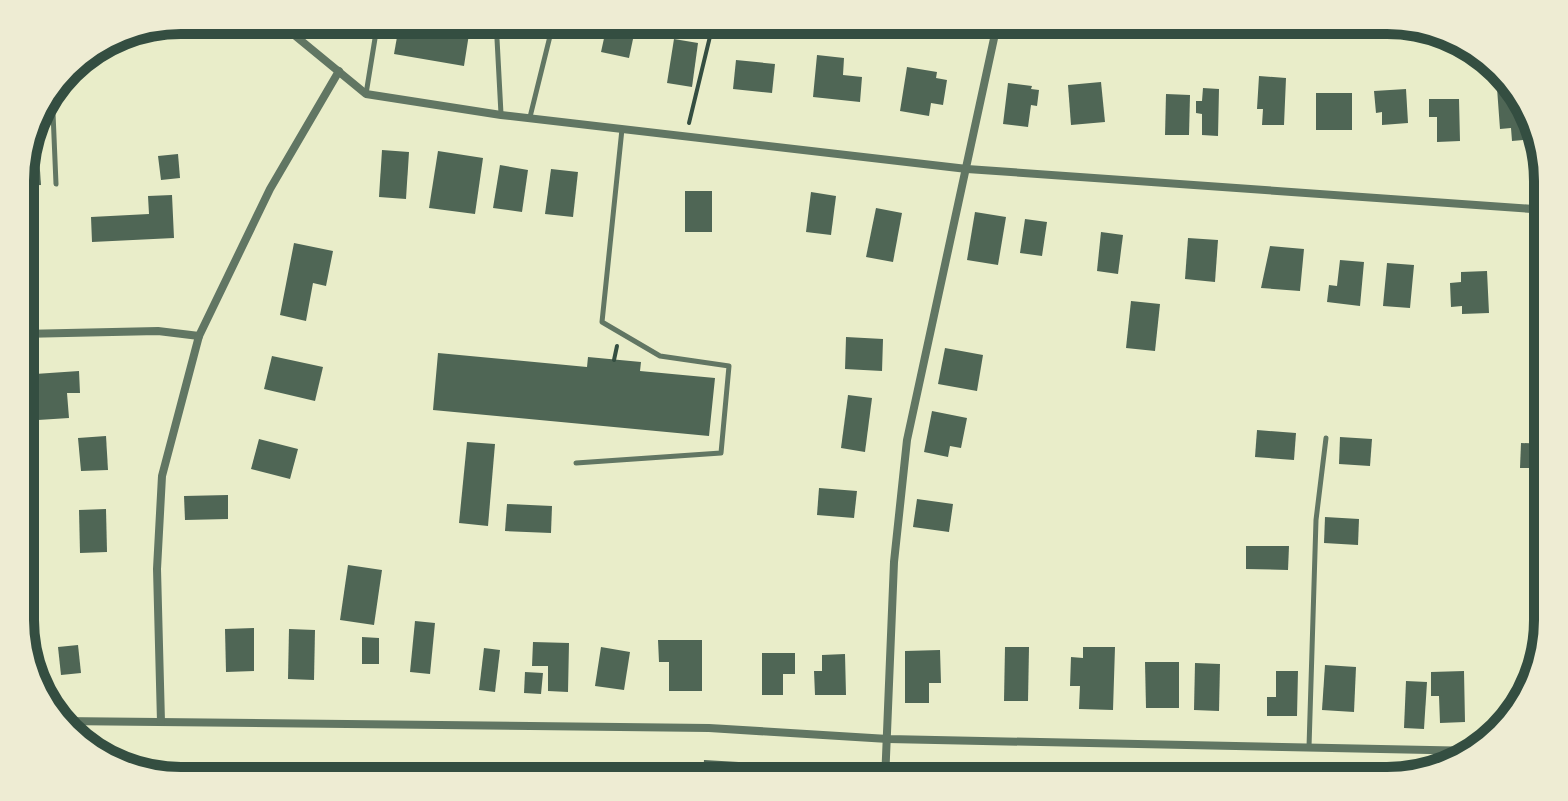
<svg xmlns="http://www.w3.org/2000/svg" width="1568" height="801" font-family="'Golos Text',sans-serif">
<style>
.building{fill:#4f6655}
.lines{fill:none;stroke-linecap:round;stroke-linejoin:round}
.path{stroke:#344e41;stroke-width:4}
.service{stroke:#617663;stroke-width:5}
.minor{stroke:#617663;stroke-width:8}
.rim{fill:none;stroke:#344e41;stroke-width:10}
</style>
<rect width="100%" height="100%" fill="#e9edc9"/>
<!-- building -->
<g class="building">
<polygon points="400,20 471,21 464,66 394,54"/>
<polygon points="608,20 637,20 629,58 601,52"/>
<polygon points="674,39 698,43 692,87 667,83"/>
<polygon points="817,55 844,58 843,75 862,77 860,102 813,97"/>
<polygon points="736,60 775,64 772,93 733,89"/>
<polygon points="907,67 937,72 936,78 947,80 943,105 931,103 929,116 900,111"/>
<polygon points="1259,76 1286,78 1284,125 1262,125 1263,109 1257,109"/>
<polygon points="1101,82 1105,122 1071,125 1068,85"/>
<polygon points="1008,83 1032,86 1031,89 1039,90 1037,106 1031,105 1028,127 1003,124"/>
<polygon points="1516,87 1521,91 1532,121 1533,139 1512,141 1511,128 1500,129 1497,88"/>
<polygon points="1203,88 1219,89 1218,136 1202,135 1202,114 1196,113 1196,101 1202,101"/>
<polygon points="1406,89 1408,123 1382,125 1382,112 1376,113 1374,91"/>
<rect x="1316" y="93" width="36" height="37"/>
<polygon points="1166,94 1190,95 1189,135 1165,135"/>
<polygon points="1429,99 1459,99 1460,141 1437,142 1437,117 1429,117"/>
<polygon points="36,113 41,185 20,186 20,170"/>
<polygon points="382,150 409,152 406,199 379,197"/>
<polygon points="438,151 483,158 475,214 429,208"/>
<polygon points="178,154 180,178 161,180 158,156"/>
<polygon points="500,165 528,170 522,212 493,208"/>
<polygon points="551,169 578,172 573,217 545,214"/>
<rect x="685" y="191" width="27" height="41"/>
<polygon points="811,192 836,196 831,235 806,232"/>
<polygon points="172,195 174,238 92,242 91,217 149,214 148,196"/>
<polygon points="876,208 902,213 893,262 866,257"/>
<polygon points="975,212 1006,217 998,265 967,260"/>
<polygon points="1025,219 1047,222 1042,256 1020,253"/>
<polygon points="1101,232 1123,235 1118,274 1097,271"/>
<polygon points="1188,238 1218,240 1215,282 1185,279"/>
<polygon points="294,243 333,251 326,286 313,283 306,321 280,315"/>
<polygon points="1270,246 1304,249 1300,291 1261,288"/>
<polygon points="1340,260 1364,262 1360,306 1327,302 1329,285 1337,286"/>
<polygon points="1387,263 1414,265 1410,308 1383,306"/>
<polygon points="1487,271 1489,313 1462,314 1462,306 1451,307 1450,283 1461,282 1461,272"/>
<polygon points="1540,280 1547,281 1547,328 1529,325 1533,302 1537,303"/>
<polygon points="1131,301 1160,304 1155,351 1126,348"/>
<polygon points="846,337 883,339 882,371 845,369"/>
<polygon points="945,348 983,355 977,391 938,384"/>
<polygon points="438,353 587,367 588,357 641,362 640,371 715,378 709,436 433,410"/>
<polygon points="272,356 323,367 315,401 264,389"/>
<polygon points="79,371 80,393 67,393 69,418 38,420 35,374"/>
<polygon points="848,395 872,398 865,452 841,448"/>
<polygon points="932,411 967,418 961,448 950,446 948,457 924,452"/>
<polygon points="1257,430 1296,433 1294,460 1255,457"/>
<polygon points="106,436 108,470 81,471 78,438"/>
<polygon points="1340,437 1372,439 1370,466 1339,464"/>
<polygon points="259,439 298,449 290,479 251,469"/>
<polygon points="467,442 495,444 488,526 459,523"/>
<polygon points="1521,443 1547,444 1548,468 1520,468"/>
<polygon points="819,488 857,491 854,518 817,515"/>
<polygon points="228,495 228,519 185,520 184,496"/>
<polygon points="917,499 953,504 949,532 913,527"/>
<polygon points="507,504 552,506 551,533 505,531"/>
<polygon points="106,509 107,552 80,553 79,510"/>
<polygon points="1325,517 1359,519 1358,545 1324,543"/>
<polygon points="1534,537 1548,538 1548,577 1532,576"/>
<polygon points="1246,546 1289,546 1288,570 1246,569"/>
<polygon points="348,565 382,570 374,625 340,620"/>
<polygon points="415,621 435,623 430,674 410,672"/>
<polygon points="254,628 254,671 226,672 225,629"/>
<polygon points="289,629 315,630 314,680 288,679"/>
<polygon points="362,637 379,638 379,664 362,664"/>
<polygon points="658,640 702,640 702,691 669,691 669,662 659,662"/>
<polygon points="533,642 569,643 568,692 548,691 548,666 532,666"/>
<polygon points="78,645 81,673 61,675 58,647"/>
<polygon points="601,647 630,652 624,690 595,686"/>
<polygon points="1005,647 1029,647 1028,701 1004,701"/>
<polygon points="1083,647 1115,647 1113,710 1079,709 1080,686 1070,686 1071,657 1083,658"/>
<polygon points="484,648 500,650 495,692 479,690"/>
<polygon points="940,650 941,683 929,683 929,703 905,703 905,651"/>
<polygon points="762,653 795,653 795,674 783,674 783,695 762,695"/>
<polygon points="845,654 846,695 815,695 814,671 822,671 822,655"/>
<polygon points="1145,662 1179,662 1179,708 1146,708"/>
<polygon points="1195,663 1220,664 1219,711 1194,710"/>
<polygon points="1325,665 1356,667 1354,712 1322,710"/>
<polygon points="1276,671 1298,671 1297,716 1267,716 1267,697 1276,697"/>
<polygon points="1464,671 1465,722 1440,723 1439,696 1431,696 1431,672"/>
<polygon points="525,672 543,673 541,694 524,693"/>
<polygon points="1406,681 1427,682 1424,729 1404,728"/>
<polygon points="704,760 756,763 755,781 703,781"/>
<polygon points="872,768 873,781 853,781 852,769"/>
<polygon points="382,772 383,781 357,781 356,774"/>
<polygon points="770,772 793,774 793,781 769,781"/>
<polygon points="211,775 211,781 192,781 192,776"/>
<polygon points="980,775 980,781 949,781 949,777"/>
<rect x="473" y="778" width="52" height="3"/>
</g>
<g class="lines">
<!-- path -->
<g class="path">
<polyline points="689,123 714,20"/>
<polyline points="614,360 617,346"/>
</g>
<!-- service -->
<g class="service">
<polyline points="496,20 501,114"/>
<polyline points="292,33 300,20"/>
<polyline points="52,89 56,184"/>
<polyline points="366,94 378,20"/>
<polyline points="530,117 554,20"/>
<polyline points="576,463 721,453 729,366 660,356 602,322 622,129"/>
<polyline points="1309,747 1316,520 1326,438"/>
</g>
<!-- minor -->
<g class="minor">
<polyline points="276,20 366,94 501,115 967,169 1547,210"/>
<polyline points="21,334 158,331 199,336"/>
<polyline points="60,721 709,728 888,739 1479,751"/>
<polyline points="161,722 157,569 162,476 199,336 270,189 339,71"/>
<polyline points="885,781 894,562 907,440 998,20"/>
</g>
</g>
<!-- crop -->
<path d="M0 0H1568V801H0ZM181 34H1387A147 147 0 0 1 1534 181V620A147 147 0 0 1 1387 767H181A147 147 0 0 1 34 620V181A147 147 0 0 1 181 34Z" fill="#eeecd3" fill-rule="evenodd"/>
<path class="rim" d="M181 34H1387A147 147 0 0 1 1534 181V620A147 147 0 0 1 1387 767H181A147 147 0 0 1 34 620V181A147 147 0 0 1 181 34Z"/>
</svg>
